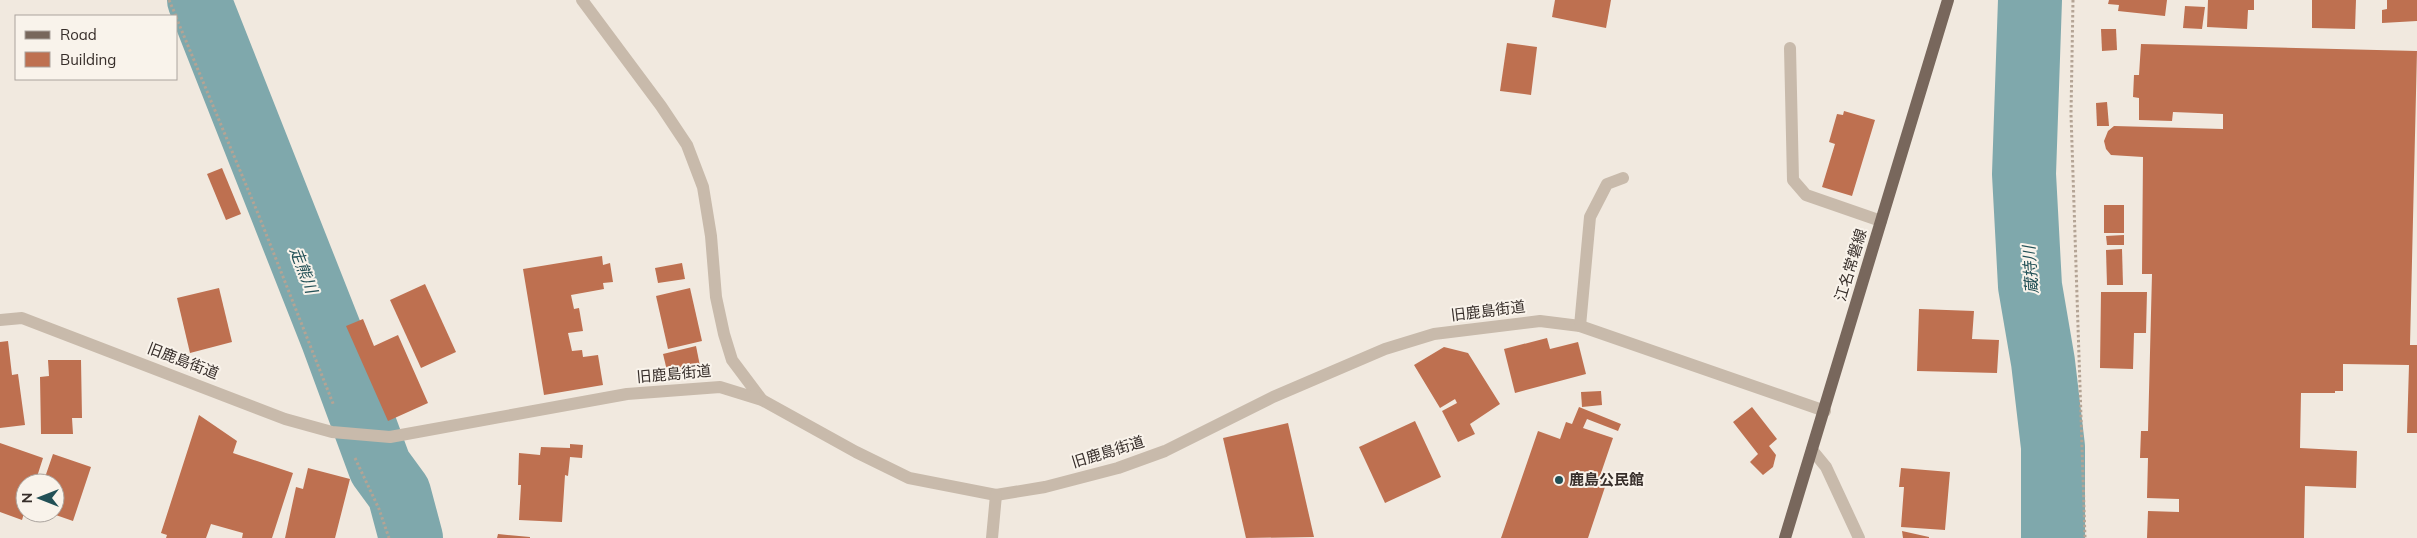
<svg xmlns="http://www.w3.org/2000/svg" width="2417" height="538" font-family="Mulish,'Noto Sans JP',sans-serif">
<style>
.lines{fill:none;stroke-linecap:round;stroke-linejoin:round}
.river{stroke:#7fa8ac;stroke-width:64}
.building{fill:#be7050}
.path{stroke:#b4a495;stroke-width:3;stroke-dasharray:2.5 2.5;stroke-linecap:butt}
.street{stroke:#c8baab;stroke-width:12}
.primary{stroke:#78675c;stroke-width:12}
.poi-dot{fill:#225056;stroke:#f9f3eb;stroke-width:2}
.labels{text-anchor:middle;stroke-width:4;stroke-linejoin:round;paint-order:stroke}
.street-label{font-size:15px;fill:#372e2a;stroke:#f9f3eb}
.poi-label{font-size:15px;font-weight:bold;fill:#372e2a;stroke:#f9f3eb;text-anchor:start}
.water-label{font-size:16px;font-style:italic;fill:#225056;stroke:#f9f3eb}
</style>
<rect width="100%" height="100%" fill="#f1e9df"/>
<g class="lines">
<!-- river -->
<g class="river">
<polyline points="199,0 332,337 380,467 399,493 411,538"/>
<polyline points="2030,0 2024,174 2030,286 2043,362 2053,447 2053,538"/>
</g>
</g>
<!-- building -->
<g class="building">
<polygon points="1555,0 1611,0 1606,28 1552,17"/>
<polygon points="2109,0 2167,0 2165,16 2118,11 2119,5 2108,4"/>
<polygon points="2208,0 2254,0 2254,10 2248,10 2247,29 2207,27"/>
<polygon points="2312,0 2356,0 2355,29 2312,28"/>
<polygon points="2387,0 2417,0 2417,21 2382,23 2382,10 2387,9"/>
<polygon points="2185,6 2205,7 2202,29 2183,28"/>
<polygon points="2101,29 2116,29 2117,50 2102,51"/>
<polygon points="1507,43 1537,47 1531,95 1500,91"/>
<polygon points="2141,44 2417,51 2410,345 2417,345 2417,433 2407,433 2409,365 2343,364 2343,391 2335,391 2335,393 2301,393 2300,448 2357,451 2356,488 2305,486 2304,538 2147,538 2148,511 2179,512 2179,499 2147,498 2148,458 2140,458 2141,431 2148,431 2152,274 2142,274 2143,157 2111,155 2106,149 2104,141 2108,131 2114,126 2223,129 2223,114 2173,112 2172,121 2139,120 2139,98 2133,97 2134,75 2139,75"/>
<polygon points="2107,102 2109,126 2097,126 2096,103"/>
<polygon points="1844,111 1875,120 1852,196 1822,187 1835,144 1829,142 1837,114 1843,115"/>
<polygon points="222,168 241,214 226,220 207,174"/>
<rect x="2104" y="205" width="20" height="28"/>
<polygon points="2124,235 2124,245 2107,245 2106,236"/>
<polygon points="2122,249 2123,285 2107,285 2106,250"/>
<polygon points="602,256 603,265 610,263 613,282 603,283 604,289 571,295 574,309 579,308 583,331 568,333 572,351 582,350 583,357 598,355 603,385 544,395 523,269"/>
<polygon points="682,263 685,279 658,283 655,268"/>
<polygon points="425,284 456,352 421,368 390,300"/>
<polygon points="219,288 232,342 190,353 177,298"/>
<polygon points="690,288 702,341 668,349 656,296"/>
<polygon points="2101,292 2147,292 2146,333 2134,333 2133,369 2100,368"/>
<polygon points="1919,309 1974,311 1972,339 1999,340 1997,373 1917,371"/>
<polygon points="363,319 374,346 398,335 428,403 388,421 346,326"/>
<polygon points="1547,338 1550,349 1578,342 1586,374 1515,393 1504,349"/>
<polygon points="8,341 12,375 18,374 25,425 0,428 0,342"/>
<polygon points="696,346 701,371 669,379 663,354"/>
<polygon points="1444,347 1468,353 1500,404 1470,424 1475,434 1458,442 1442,411 1457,403 1455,399 1440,408 1414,365"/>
<polygon points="48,360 81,360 82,418 72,418 73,434 41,434 40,377 49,376"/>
<polygon points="1601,391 1602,405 1582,407 1581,392"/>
<polygon points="1579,407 1621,424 1618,431 1587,419 1583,428 1613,438 1601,473 1609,475 1588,538 1501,538 1538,431 1560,439 1566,422 1572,424"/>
<polygon points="1752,407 1777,439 1769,446 1776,455 1773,467 1763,475 1750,462 1758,454 1733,422"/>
<polygon points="199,415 237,441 233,453 293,473 272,538 242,538 243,533 211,524 206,538 166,538 167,535 161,533"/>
<polygon points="1415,421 1441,477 1385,503 1359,447"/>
<polygon points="1288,423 1314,537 1246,538 1223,438"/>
<polygon points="0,443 43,458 35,483 25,483 25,510 22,520 0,512"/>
<polygon points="570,444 583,445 582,458 570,457 568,476 565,475 562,522 519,520 521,485 518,485 519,453 540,455 541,447 570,448"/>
<polygon points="53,454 91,467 73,521 50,513 55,513 55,483 43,483"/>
<polygon points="308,468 350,479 335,538 285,538 296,487 303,489"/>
<polygon points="1901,468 1950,472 1945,530 1901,527 1904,487 1899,487"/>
<polygon points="1902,531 1929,537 1929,538 1903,538"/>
<polygon points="498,534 530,537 530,538 497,538"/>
</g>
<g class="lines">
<!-- path -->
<g class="path">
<polyline points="169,0 176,16"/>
<polyline points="2073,0 2071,114 2085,538"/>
<polyline points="176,17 259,216 334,406"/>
<polyline points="355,458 379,509 389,538"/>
</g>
<!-- street -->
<g class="street">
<polyline points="582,0 661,106 687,145 703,187 711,236 716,297 724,334 732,360 762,400"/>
<polyline points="1790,48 1793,180 1806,195 1881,221"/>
<polyline points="0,320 22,318 285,419 332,432 390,437 627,394 720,387 762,400 856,452 909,478 996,495 1045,487 1118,468 1165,451 1273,397 1385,349 1434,334 1540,321 1580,326 1825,411"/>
<polyline points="1580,326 1590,217 1607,184 1623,178"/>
<polyline points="1812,450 1826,467 1859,538"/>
<polyline points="992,538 996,495"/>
</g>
<!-- primary -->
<polyline class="primary" points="1785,538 1948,0"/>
</g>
<!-- markers -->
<circle class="poi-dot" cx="1559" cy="480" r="5"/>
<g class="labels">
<!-- street labels -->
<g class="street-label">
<text transform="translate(1851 265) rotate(-73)" y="5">江名常磐線</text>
<text transform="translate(1488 311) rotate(-7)" y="5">旧鹿島街道</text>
<text transform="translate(183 361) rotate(21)" y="5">旧鹿島街道</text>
<text transform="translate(674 374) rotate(-5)" y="5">旧鹿島街道</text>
<text transform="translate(1108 452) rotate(-17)" y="5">旧鹿島街道</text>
</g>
<!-- poi labels -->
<g class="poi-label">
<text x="1569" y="485">鹿島公民館</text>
</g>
<!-- water labels -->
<g class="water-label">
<text transform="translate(304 270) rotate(69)" y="6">走熊川</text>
<text transform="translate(2030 270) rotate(-94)" y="6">蔵持川</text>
</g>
</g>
<!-- legend -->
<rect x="15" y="15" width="162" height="65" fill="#f9f3eb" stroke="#aba49e"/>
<rect x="25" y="31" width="25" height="8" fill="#78675c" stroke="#aba49e"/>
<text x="60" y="40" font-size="15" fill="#372e2a">Road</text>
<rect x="25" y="52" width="25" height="15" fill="#be7050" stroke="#aba49e"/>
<text x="60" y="65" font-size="15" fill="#372e2a">Building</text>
<!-- north arrow -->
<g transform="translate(40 498) rotate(270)"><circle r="24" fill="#f9f3eb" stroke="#aba49e"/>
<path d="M0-4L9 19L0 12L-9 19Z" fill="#225056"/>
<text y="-8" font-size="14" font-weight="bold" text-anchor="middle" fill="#372e2a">N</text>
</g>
</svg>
